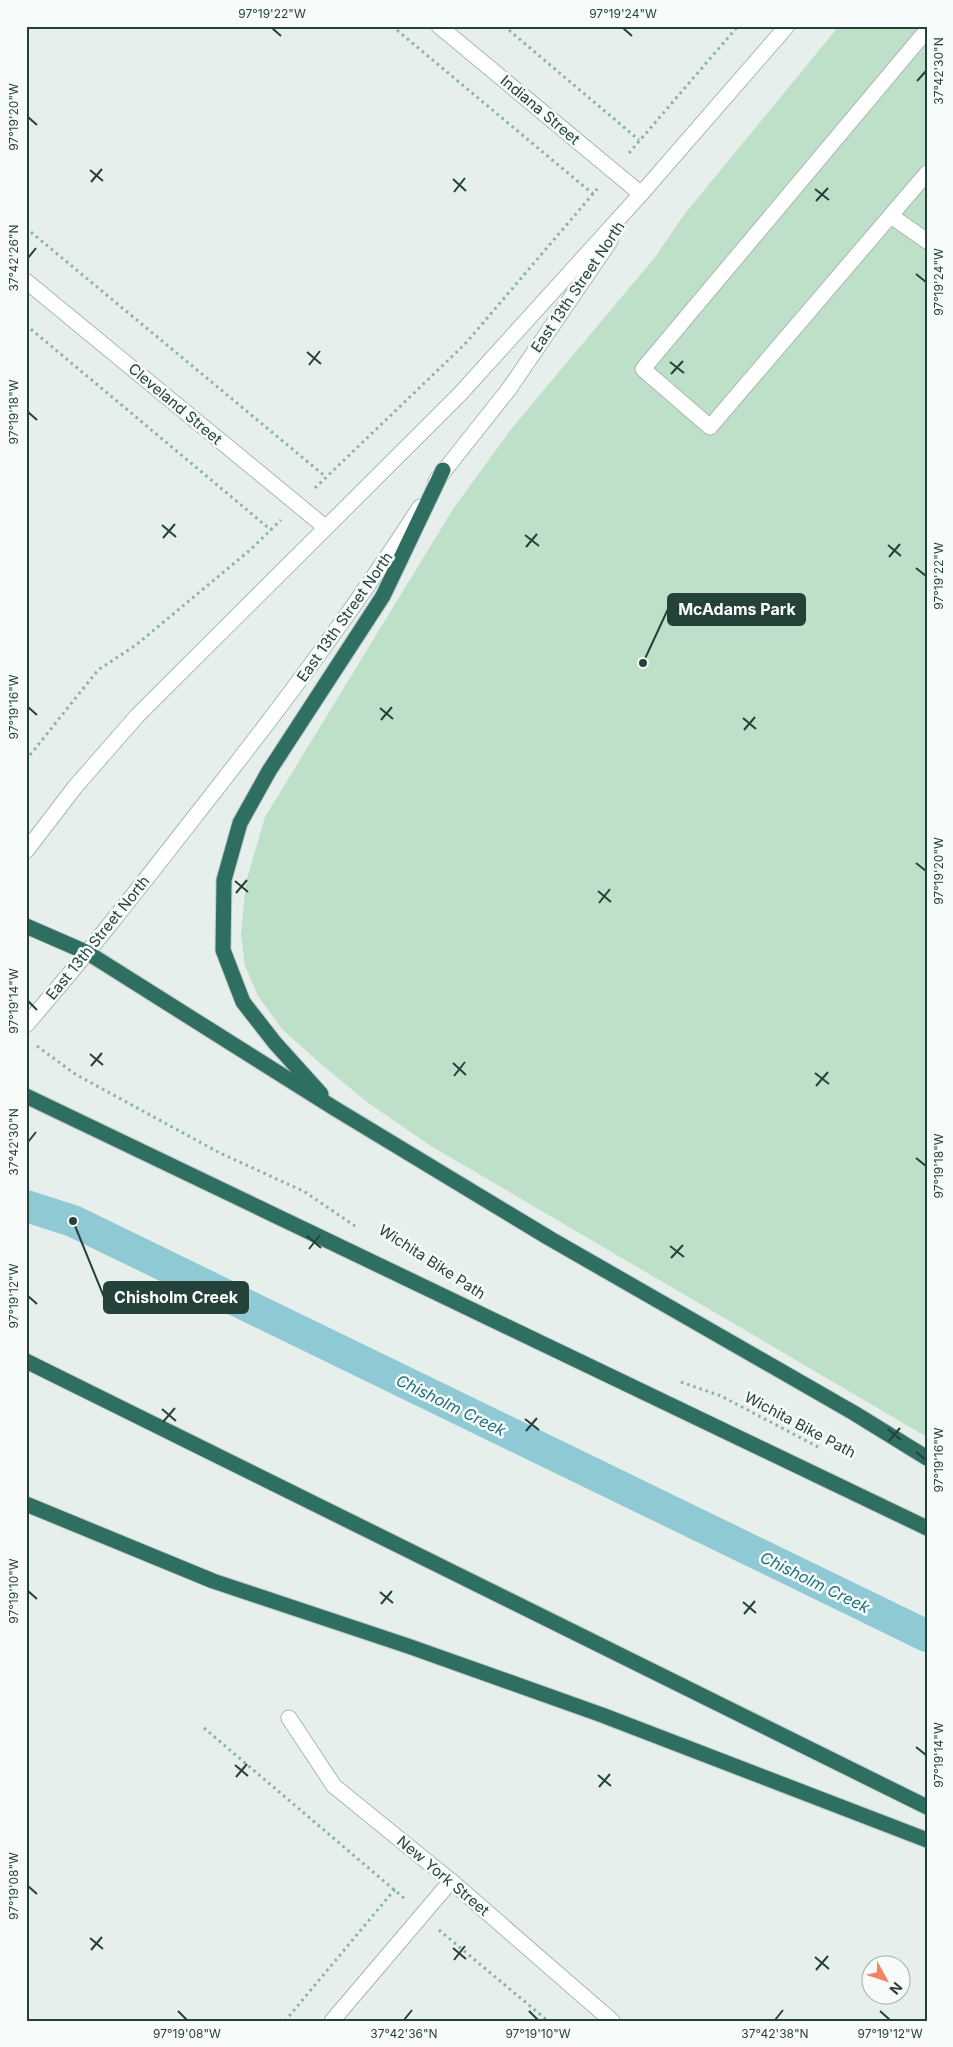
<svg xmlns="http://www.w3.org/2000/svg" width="953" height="2047" font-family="Inter,sans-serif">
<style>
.green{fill:#bfe0c8}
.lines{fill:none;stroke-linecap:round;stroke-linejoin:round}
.canal{stroke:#8ec9d4;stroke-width:32}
.service-casing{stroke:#a8b8b2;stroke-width:17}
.minor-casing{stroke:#a8b8b2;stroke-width:17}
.secondary-casing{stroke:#a4bbb3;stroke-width:17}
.motorway-casing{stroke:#c2cac8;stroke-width:17}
.path{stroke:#86b3a5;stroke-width:3;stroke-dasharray:2.5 4;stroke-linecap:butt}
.service{stroke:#fff;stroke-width:15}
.minor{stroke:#fff;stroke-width:15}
.secondary{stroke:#fff;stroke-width:15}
.motorway{stroke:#2f6f62;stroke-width:15}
.ticks{fill:none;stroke:#24423a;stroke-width:2}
.labels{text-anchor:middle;stroke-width:5;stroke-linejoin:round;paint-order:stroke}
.street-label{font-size:15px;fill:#24423a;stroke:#f7fbf9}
.water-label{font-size:16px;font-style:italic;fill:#1c6f80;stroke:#f7fbf9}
.leader{fill:none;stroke:#24423a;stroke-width:2}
.callout-dot{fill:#24423a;stroke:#f7fbf9;stroke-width:2}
.callout{fill:#24423a;stroke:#24423a;stroke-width:2}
.callout-label{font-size:16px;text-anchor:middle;font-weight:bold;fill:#fff}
.neatline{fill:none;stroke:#24423a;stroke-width:2}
.ticks-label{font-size:12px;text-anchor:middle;fill:#24423a}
</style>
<rect width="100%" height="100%" fill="#e6efeb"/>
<!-- green -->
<polygon class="green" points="839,26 927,26 927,1437 431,1146 367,1102 322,1065 282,1029 258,996 245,966 241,934 246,882 265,817 453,509 512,428 656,256 683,216"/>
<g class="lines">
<!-- canal -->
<polyline class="canal" points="26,1206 73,1221 927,1636"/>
<defs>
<g id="service">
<polyline points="927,30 643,369 710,427 927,173"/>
<polyline points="891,216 927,241"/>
</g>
<g id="minor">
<polyline points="439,26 641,194"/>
<polyline points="26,281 325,527"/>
<polyline points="289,1718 334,1786 451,1881 612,2021"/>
<polyline points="332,2021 451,1881"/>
</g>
<g id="secondary">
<polyline points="436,481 509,389 610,241"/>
<polyline points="26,851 75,787 137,716 460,394 641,194 787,26"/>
<path d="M26 1025C87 955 143 883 200 810 277 712 352 613 420 507"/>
</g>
<g id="motorway">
<polyline points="26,926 88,953 334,1108 549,1238 854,1413 927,1458"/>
<polyline points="321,1094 275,1043 243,1002 223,950 224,880 240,823 269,771 383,596 443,470"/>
<polyline points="26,1096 927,1528"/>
<polyline points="26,1361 927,1807"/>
<polyline points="26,1504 213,1581 408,1646 602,1715 927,1840"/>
</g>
</defs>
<!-- service casing -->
<use href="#service" class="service-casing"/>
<!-- minor casing -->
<use href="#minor" class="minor-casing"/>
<!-- secondary casing -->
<use href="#secondary" class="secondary-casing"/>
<!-- motorway casing -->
<use href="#motorway" class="motorway-casing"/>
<!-- path -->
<g class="path">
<polyline points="392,26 593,194"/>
<polyline points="504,26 639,140"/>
<polyline points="629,153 738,26"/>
<polyline points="26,228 326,477"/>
<polyline points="26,325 271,530"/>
<polyline points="315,488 465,344 598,188"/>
<polyline points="26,760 98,670 136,645 250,550 281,520"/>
<polyline points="37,1046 75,1074 218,1152 305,1192 355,1226"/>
<polyline points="681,1382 721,1396 820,1448"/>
<polyline points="204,1728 405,1899"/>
<polyline points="439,1930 548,2021"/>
<polyline points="285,2021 395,1889"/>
</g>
<!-- service -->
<use href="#service" class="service"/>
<!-- minor -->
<use href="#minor" class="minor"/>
<!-- secondary -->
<use href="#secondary" class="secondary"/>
<!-- motorway -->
<use href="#motorway" class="motorway"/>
</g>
<!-- ticks -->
<path class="ticks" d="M272 28 281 36M623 28 632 36M917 81 926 71M28 117 37 125M90 170 103 181M453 179 466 191M91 182 102 169M815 189 829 200M454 192 465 178M816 201 828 188M28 258 36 248M916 274 926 282M307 352 321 364M670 362 684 373M309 365 320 351M671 374 683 361M28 412 37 420M162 525 176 537M525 535 539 546M163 538 175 524M888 545 901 556M526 547 537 534M889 557 900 544M916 568 926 576M28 707 37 715M380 708 393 719M743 718 756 729M381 720 392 707M744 730 755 717M916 863 926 871M235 881 248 892M598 891 611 902M236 893 247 880M599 903 610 889M28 1001 37 1010M90 1054 103 1065M453 1063 466 1075M91 1066 102 1053M815 1073 829 1084M454 1076 465 1062M816 1086 828 1072M28 1142 36 1132M916 1158 926 1166M307 1236 321 1248M670 1246 684 1257M309 1249 320 1235M671 1258 683 1245M28 1296 37 1304M162 1409 176 1421M525 1419 539 1430M163 1422 175 1408M888 1429 901 1440M526 1431 537 1418M889 1441 900 1428M916 1452 926 1460M28 1591 37 1599M380 1592 393 1603M743 1602 756 1613M381 1604 392 1591M744 1614 755 1601M916 1747 926 1755M235 1765 248 1776M598 1775 611 1786M236 1777 247 1764M599 1787 610 1774M28 1886 37 1894M90 1938 103 1949M453 1948 466 1959M91 1950 102 1937M815 1957 829 1969M454 1960 465 1946M816 1970 828 1956M178 2011 187 2020M529 2011 538 2020M880 2011 890 2020M404 2020 412 2010M775 2020 783 2010"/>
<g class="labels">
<!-- street labels -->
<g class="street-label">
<text transform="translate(540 110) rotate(40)" y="5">Indiana Street</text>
<text transform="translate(578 287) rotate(-56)" y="5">East 13th Street North</text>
<text transform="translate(175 404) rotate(40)" y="5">Cleveland Street</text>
<text transform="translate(345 617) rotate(-55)" y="5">East 13th Street North</text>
<text transform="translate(98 938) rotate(-51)" y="5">East 13th Street North</text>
<text transform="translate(432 1262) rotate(33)" y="5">Wichita Bike Path</text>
<text transform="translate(800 1425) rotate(28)" y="5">Wichita Bike Path</text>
<text transform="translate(443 1876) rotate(40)" y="5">New York Street</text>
</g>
<!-- water labels -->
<g class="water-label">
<text transform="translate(451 1405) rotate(26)" y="6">Chisholm Creek</text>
<text transform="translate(815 1582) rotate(26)" y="6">Chisholm Creek</text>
</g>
</g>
<!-- callouts -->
<path class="leader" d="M643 663L668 609M73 1221L104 1297"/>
<g class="callout-dot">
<circle cx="643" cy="663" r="5"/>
<circle cx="73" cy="1221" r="5"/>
</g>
<g class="callout">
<rect x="668" y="594" width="137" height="31" rx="5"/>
<rect x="104" y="1282" width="144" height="31" rx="5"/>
</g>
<g class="callout-label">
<text x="737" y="615">McAdams Park</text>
<text x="176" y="1303">Chisholm Creek</text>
</g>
<!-- border -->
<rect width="953" height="2047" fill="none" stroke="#f7fbf9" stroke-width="55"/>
<!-- north arrow -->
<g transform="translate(886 1980) rotate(130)"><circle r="24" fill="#f7fbf9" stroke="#a3b1ad"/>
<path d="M0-4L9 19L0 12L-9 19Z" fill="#f4845f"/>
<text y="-8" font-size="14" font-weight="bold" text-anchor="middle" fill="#24423a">N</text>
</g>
<rect x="28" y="28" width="898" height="1992" class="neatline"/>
<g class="ticks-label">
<text x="272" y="18">97°19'22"W</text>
<text x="623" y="18">97°19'24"W</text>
<text transform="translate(939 71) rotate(-90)" y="4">37°42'30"N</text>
<text transform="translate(14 117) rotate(-90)" y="4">97°19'20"W</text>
<text transform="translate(14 258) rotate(-90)" y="4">37°42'26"N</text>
<text transform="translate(939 282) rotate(-90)" y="4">97°19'24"W</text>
<text transform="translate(14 412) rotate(-90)" y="4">97°19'18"W</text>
<text transform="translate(939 576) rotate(-90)" y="4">97°19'22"W</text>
<text transform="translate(14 707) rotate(-90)" y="4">97°19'16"W</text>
<text transform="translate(939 871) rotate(-90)" y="4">97°19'20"W</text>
<text transform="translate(14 1001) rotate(-90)" y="4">97°19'14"W</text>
<text transform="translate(14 1142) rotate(-90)" y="4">37°42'30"N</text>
<text transform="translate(939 1166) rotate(-90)" y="4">97°19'18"W</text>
<text transform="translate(14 1296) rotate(-90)" y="4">97°19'12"W</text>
<text transform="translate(939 1460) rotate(-90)" y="4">97°19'16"W</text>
<text transform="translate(14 1591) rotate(-90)" y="4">97°19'10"W</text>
<text transform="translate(939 1755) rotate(-90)" y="4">97°19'14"W</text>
<text transform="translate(14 1886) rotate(-90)" y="4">97°19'08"W</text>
<text x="187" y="2038">97°19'08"W</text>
<text x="404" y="2038">37°42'36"N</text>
<text x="538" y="2038">97°19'10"W</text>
<text x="775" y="2038">37°42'38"N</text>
<text x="890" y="2038">97°19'12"W</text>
</g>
</svg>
